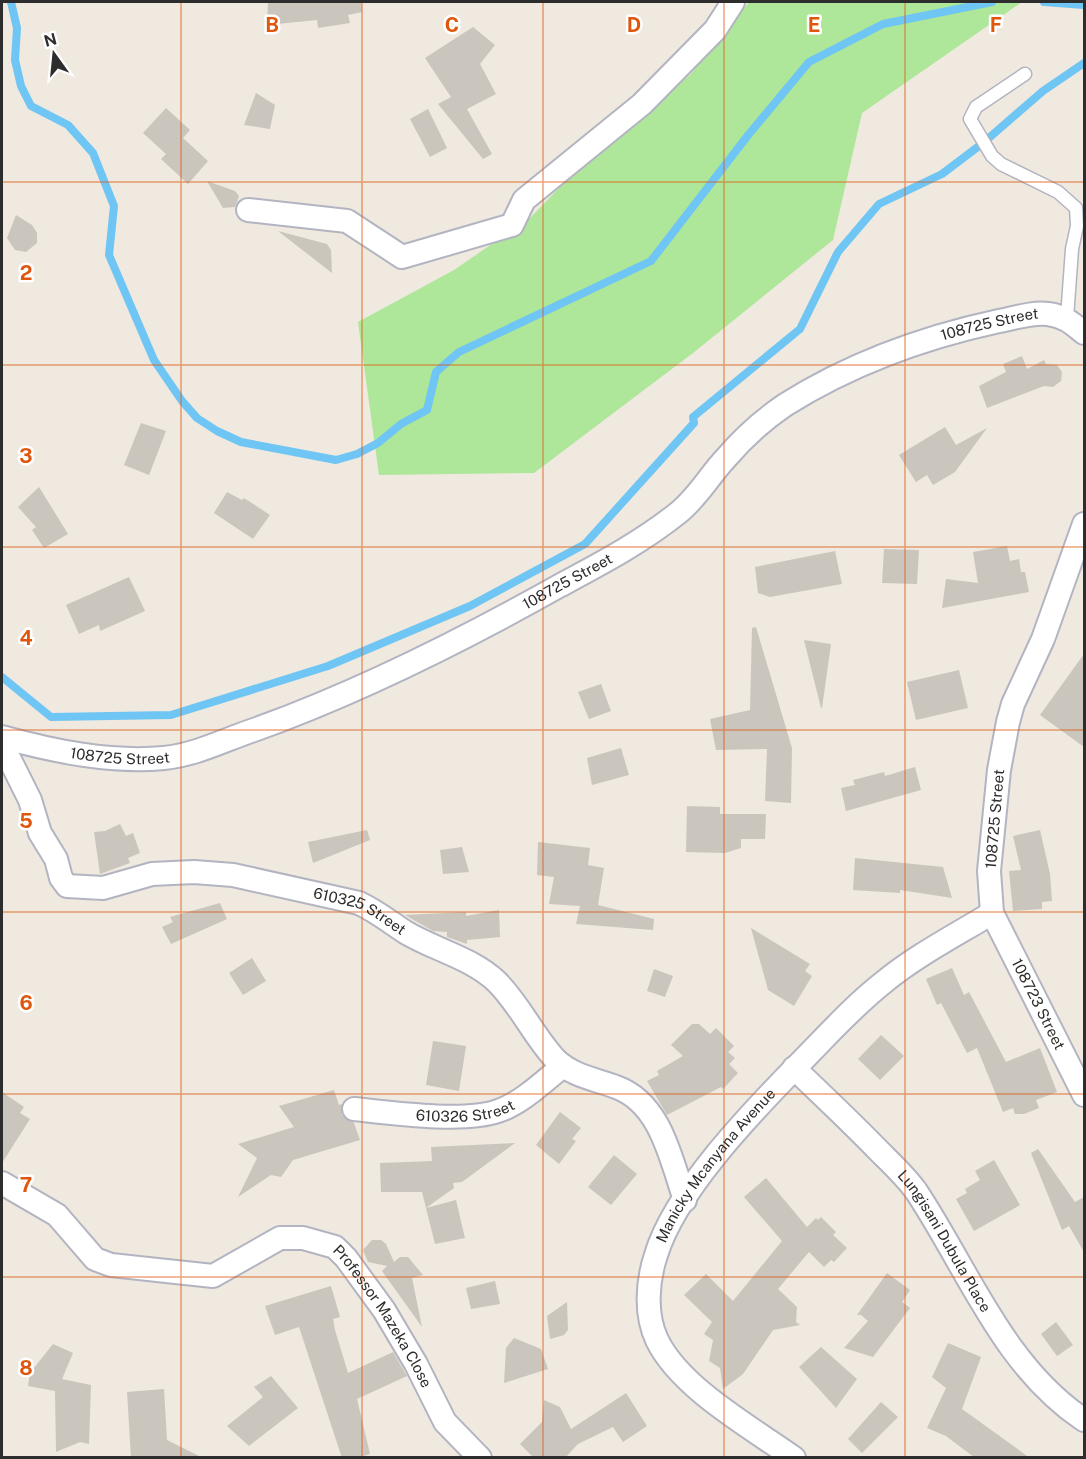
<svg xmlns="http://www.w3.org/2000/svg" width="1086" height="1459" font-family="'Public Sans',sans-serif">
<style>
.green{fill:#aee79a}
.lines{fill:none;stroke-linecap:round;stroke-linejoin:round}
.stream{stroke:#6fc5f3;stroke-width:8}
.building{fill:#cac6be}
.service-casing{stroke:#b3b4c1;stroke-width:15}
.minor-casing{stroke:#b3b4c1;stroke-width:26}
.service{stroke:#fff;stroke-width:12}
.minor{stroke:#fff;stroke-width:22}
.grid{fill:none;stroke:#df570e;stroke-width:1.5;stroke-opacity:0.55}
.labels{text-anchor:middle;stroke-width:5;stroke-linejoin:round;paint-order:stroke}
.street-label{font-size:15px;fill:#2d2d2d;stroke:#fff}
.grid-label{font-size:20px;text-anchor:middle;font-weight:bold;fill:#df570e;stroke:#fff;stroke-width:5;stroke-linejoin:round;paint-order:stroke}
</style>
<rect width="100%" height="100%" fill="#efe9df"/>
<!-- green -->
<polygon class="green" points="749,2 1022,2 862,113 833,240 693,353 534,473 379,475 358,322 454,270 531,217 584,162 690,75"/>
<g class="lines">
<!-- stream -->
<g class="stream">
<polyline points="11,2 17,28 15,60 21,86 31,106 68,125 93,153 114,206 109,255 154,360 182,401 197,418 217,431 241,442 336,460 357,454 378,443 401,424 427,410 436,372 459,352 651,261 749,134 809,62 883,24 992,2"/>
<polyline points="1044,2 1084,5"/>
<polyline points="2,677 51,717 171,715 328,666 470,606 585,544 694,423 693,417 800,329 838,252 879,204 942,174 983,143 1043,91 1084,63"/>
</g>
</g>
<!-- building -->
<g class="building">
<polygon points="268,2 361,2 362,12 348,15 350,23 318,28 317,20 267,25"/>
<polygon points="473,27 495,45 480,64 496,94 467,109 492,154 483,159 438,104 451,97 425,58"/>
<polygon points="256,93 275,105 270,129 244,125"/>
<polygon points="166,108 190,130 183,138 208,161 188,184 161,159 166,154 143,133"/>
<polygon points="428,109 447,148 430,157 410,119"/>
<polygon points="207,181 235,191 239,196 235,207 223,208"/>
<polygon points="16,215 32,225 37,233 37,243 26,252 15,250 7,238"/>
<polygon points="278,231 327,244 331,250 332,273"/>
<polygon points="1022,356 1027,369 1044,360 1046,364 1057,365 1062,372 1061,381 1053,387 1044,386 987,408 979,386 1006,372 1003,364"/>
<polygon points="141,423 166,431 149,475 124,465"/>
<polygon points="945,427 956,445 987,428 955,472 933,485 927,475 916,482 899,455"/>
<polygon points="39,487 68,534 44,548 32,530 36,527 18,507"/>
<polygon points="227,492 242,500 244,498 270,515 253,539 214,513"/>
<polygon points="1007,546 1010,561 1019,559 1021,572 1025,572 1029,592 942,608 946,579 978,583 973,552"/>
<polygon points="884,549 919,550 917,584 882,583"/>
<polygon points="835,551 842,584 770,597 758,593 755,567"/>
<polygon points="129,577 145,611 100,631 99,625 79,634 66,605"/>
<polygon points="756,627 792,748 791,803 765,801 767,749 716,750 710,719 750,710 752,628"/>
<polygon points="804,640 831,644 822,708 821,708"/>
<polygon points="1084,654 1084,747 1040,715"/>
<polygon points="959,670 968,708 916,720 907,682"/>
<polygon points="601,684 611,711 589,719 578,692"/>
<polygon points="621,748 629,775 592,785 587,758"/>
<polygon points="915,767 921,790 846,811 841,788 855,785 853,780 884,772 885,776"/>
<polygon points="687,806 720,807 720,814 766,814 765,839 741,839 741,848 725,853 686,852"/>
<polygon points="120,824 126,836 133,833 140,853 128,858 130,863 100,874 94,832 105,831"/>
<polygon points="367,830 370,840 313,863 308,842"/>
<polygon points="1040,830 1050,874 1052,901 1042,902 1042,909 1013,911 1009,871 1021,870 1013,836"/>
<polygon points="538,842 590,848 588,865 604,868 598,905 654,919 653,930 576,924 580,906 549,904 554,877 537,875"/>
<polygon points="462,847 469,872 443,874 440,850"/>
<polygon points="855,858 943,867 952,898 900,890 900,893 853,890"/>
<polygon points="220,903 227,919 171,944 162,927 173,922 170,917"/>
<polygon points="499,910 500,937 467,940 467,944 447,937 447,932 433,931 405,915 466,912 466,916"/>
<polygon points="751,928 810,964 805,971 812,976 794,1006 768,990"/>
<polygon points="252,958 266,981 243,995 229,973"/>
<polygon points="952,968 964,995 969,992 1006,1062 1040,1048 1057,1092 1036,1100 1039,1108 1024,1114 1015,1114 1013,1108 1003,1112 977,1048 967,1053 941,1003 937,1005 926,979"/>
<polygon points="654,969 673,976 665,997 647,991"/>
<polygon points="692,1024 699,1024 710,1034 716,1028 734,1046 728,1052 735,1058 729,1064 738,1073 723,1089 721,1087 667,1115 647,1081 659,1075 657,1071 683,1056 671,1045"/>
<polygon points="881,1035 904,1056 880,1080 858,1059"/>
<polygon points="433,1041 466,1046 459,1091 426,1085"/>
<polygon points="334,1090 339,1105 342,1104 342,1115 354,1123 360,1140 293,1160 281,1177 271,1175 238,1197 257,1158 238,1144 294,1127 279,1106"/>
<polygon points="2,1092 24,1107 20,1113 30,1119 2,1163"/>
<polygon points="560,1112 581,1128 572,1139 576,1141 559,1164 536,1145"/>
<polygon points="515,1143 462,1182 453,1183 454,1188 426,1208 422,1192 381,1192 380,1163 432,1161 431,1147"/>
<polygon points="1038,1149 1075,1202 1084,1197 1084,1252 1069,1226 1062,1230 1031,1153"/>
<polygon points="614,1155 637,1174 611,1205 588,1187"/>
<polygon points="994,1160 1020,1205 974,1231 956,1199 967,1193 965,1189 980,1180 975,1171"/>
<polygon points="766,1178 807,1227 816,1218 818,1220 821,1217 836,1232 833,1235 847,1248 834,1262 831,1260 824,1267 809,1252 778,1289 797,1307 796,1322 800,1325 773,1330 743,1374 723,1389 720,1368 709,1361 713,1340 704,1334 712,1322 684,1295 706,1274 733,1301 782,1241 744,1197"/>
<polygon points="456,1200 465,1238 435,1244 426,1208"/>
<polygon points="372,1240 381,1240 386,1244 394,1262 400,1257 408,1257 423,1275 412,1278 422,1327 382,1271 387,1266 368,1262 363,1250"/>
<polygon points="887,1273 910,1290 902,1302 910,1308 873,1357 844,1348 868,1321 861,1315 857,1315"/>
<polygon points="495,1281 500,1304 471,1309 466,1288"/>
<polygon points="331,1286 340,1317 333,1319 335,1330 348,1373 393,1352 407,1376 357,1399 370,1454 357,1458 342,1458 299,1327 275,1335 265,1306"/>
<polygon points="567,1302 568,1330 564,1335 550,1339 547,1316"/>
<polygon points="1056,1322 1073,1345 1057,1356 1041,1334"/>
<polygon points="514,1338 541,1349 548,1369 504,1383 506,1348"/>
<polygon points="948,1343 981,1357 962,1409 1030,1458 975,1458 946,1436 927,1428 946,1388 932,1377"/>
<polygon points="53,1344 73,1353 62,1379 91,1385 89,1444 80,1442 56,1452 55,1391 28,1386 30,1373"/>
<polygon points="821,1347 857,1379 836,1408 799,1367"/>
<polygon points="271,1376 298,1408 249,1446 227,1426 263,1397 254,1387"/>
<polygon points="164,1389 167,1440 203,1458 131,1458 127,1392"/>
<polygon points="626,1393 647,1426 623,1442 613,1427 578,1444 565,1458 534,1458 520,1444 542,1422 544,1400 560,1407 571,1429"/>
<polygon points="881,1402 898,1417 862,1453 848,1439"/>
</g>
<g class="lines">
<defs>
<polyline id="service" points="1025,74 976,107 970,119 992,156 1001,164 1058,192 1076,208 1077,226 1072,249 1067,318"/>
<g id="minor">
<polyline points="248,210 347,221 402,257 512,225 524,200 642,104 715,30 733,2"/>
<path id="s1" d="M1084 524 1043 639 1013 704 1008 722 999 770 989 871 992 913 1084 1095"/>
<path id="s2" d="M2 737C53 751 110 763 164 758 195 755 222 741 251 731 358 693 461 641 559 586 600 564 642 542 678 513 698 497 709 476 726 458 743 438 763 420 785 405 850 364 925 337 999 321 1015 318 1032 312 1048 314 1064 316 1072 323 1084 333"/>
<path id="s3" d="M2 744 30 800 40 833 56 859 61 878 67 886 103 888 152 874 194 872 233 875 359 903C376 911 390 922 405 932 435 950 472 958 497 982 520 1005 533 1035 555 1059 572 1076 595 1079 616 1087 661 1103 671 1160 685 1200"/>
<path id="s4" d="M794 1068C823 1096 852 1123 879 1151 892 1164 906 1177 916 1191 968 1269 1003 1366 1084 1420"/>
<path id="s5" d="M354 1109C392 1113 464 1123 498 1111 522 1103 544 1081 563 1066"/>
<path id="s6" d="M2 1183 57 1215 95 1259 111 1265 213 1276 280 1238H303L335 1247 346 1258 384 1310 416 1364 445 1422 480 1458"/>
<path id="s7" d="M794 1458C752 1428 680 1388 657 1340 645 1315 647 1282 656 1255 675 1192 750 1114 796 1067 825 1038 852 1007 884 982 917 955 956 935 992 913"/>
</g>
</defs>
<!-- service casing -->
<use href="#service" class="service-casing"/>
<!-- minor casing -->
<use href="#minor" class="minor-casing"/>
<!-- service -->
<use href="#service" class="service"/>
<!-- minor -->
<use href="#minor" class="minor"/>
</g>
<!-- grid -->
<path class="grid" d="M181 2V1458M362 2V1458M543 2V1458M724 2V1458M905 2V1458M2 182H1084M2 365H1084M2 547H1084M2 730H1084M2 912H1084M2 1094H1084M2 1277H1084"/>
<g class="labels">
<!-- street labels -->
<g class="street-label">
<text dy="5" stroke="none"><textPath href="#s2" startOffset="1110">108725 Street</textPath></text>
<text dy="5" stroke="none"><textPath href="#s2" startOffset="606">108725 Street</textPath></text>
<text dy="5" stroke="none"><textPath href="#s2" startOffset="120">108725 Street</textPath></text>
<text transform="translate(995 819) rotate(-85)" y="5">108725 Street</text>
<text dy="5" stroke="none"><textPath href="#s3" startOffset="458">610325 Street</textPath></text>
<text dy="5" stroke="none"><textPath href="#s1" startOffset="507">108723 Street</textPath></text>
<text dy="5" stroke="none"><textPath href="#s5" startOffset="112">610326 Street</textPath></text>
<text dy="5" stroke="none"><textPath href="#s7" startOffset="378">Manicky Mcanyana Avenue</textPath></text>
<text dy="5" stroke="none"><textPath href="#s4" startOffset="231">Lungisani Dubula Place</textPath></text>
<text dy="5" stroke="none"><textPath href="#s6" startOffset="459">Professor Mazeka Close</textPath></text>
</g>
</g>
<g class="grid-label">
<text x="272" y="32">B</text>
<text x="452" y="32">C</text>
<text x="634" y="32">D</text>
<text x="814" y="32">E</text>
<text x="996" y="32">F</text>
<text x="26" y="280">2</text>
<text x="26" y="463">3</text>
<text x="26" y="645">4</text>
<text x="26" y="828">5</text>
<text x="26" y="1010">6</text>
<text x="26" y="1192">7</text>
<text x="26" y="1375">8</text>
</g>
<!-- border -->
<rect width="1086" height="1459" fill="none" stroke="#2d2d2d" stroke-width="6"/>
<!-- north arrow -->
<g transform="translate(54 54) rotate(345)" stroke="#ffffff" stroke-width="4.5" paint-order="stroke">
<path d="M0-4.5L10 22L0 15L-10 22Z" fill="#2d2d2d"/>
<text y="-9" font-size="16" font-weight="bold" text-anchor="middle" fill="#2d2d2d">N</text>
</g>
</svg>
